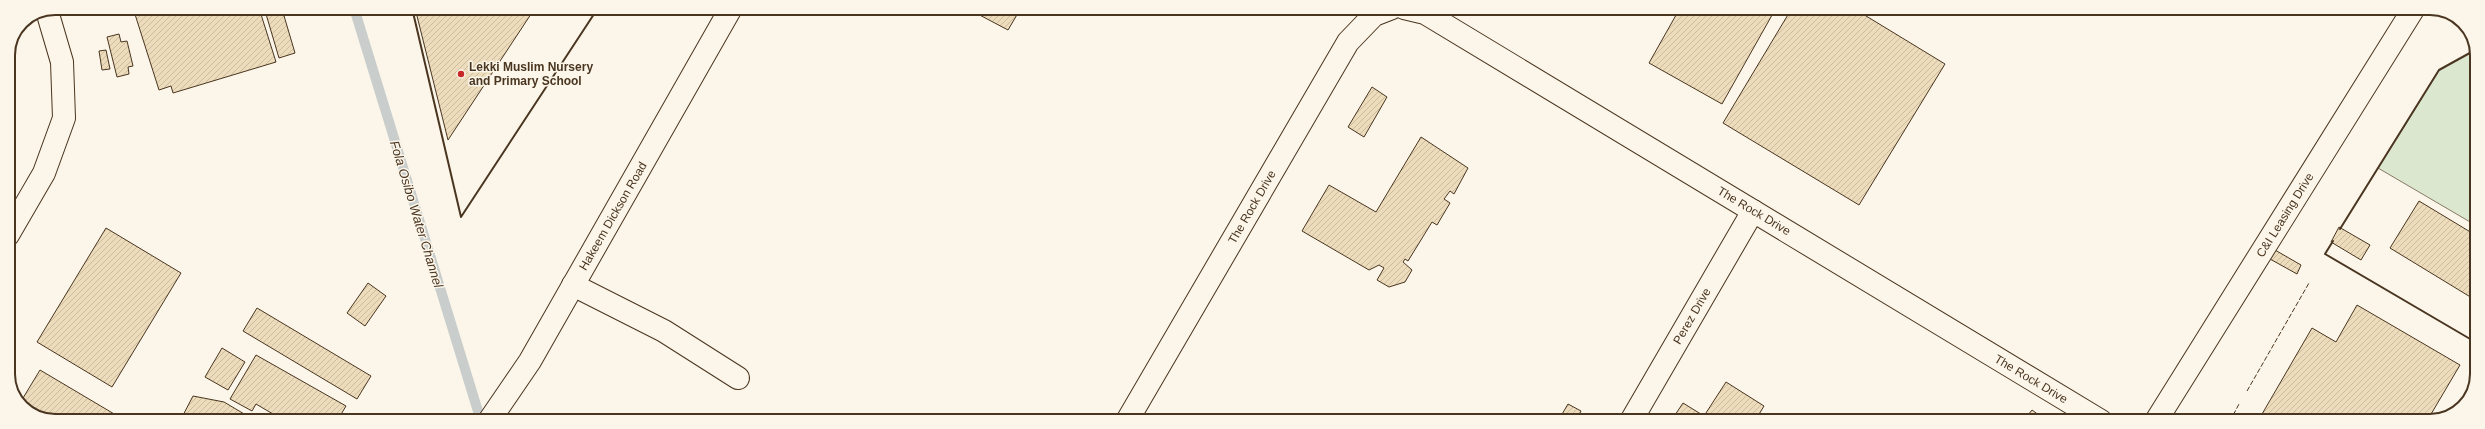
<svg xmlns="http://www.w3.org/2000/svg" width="2485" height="429" font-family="Helvetica,sans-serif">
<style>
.grass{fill:#dce7d0;stroke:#887966}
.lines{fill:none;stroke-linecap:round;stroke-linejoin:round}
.stream{stroke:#c9cecd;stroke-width:10}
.building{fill:url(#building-hatch);stroke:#4a3520}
.minor-casing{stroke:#4a3520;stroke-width:24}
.minor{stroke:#fbf6e9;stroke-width:22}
.fence{stroke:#4a3520;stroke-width:1;stroke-dasharray:5 2;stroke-linecap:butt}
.wall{stroke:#4a3520;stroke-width:2}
.poi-dot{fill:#c62828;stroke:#fbf6e9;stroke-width:1.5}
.labels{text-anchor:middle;stroke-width:3;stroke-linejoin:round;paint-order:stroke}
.poi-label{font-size:12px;font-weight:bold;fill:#4a3520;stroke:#fbf6e9;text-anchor:start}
.street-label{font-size:12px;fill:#4a3520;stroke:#fbf6e9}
.water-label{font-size:13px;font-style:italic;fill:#4a3520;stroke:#fbf6e9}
.rim{fill:none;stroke:#4a3520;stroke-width:2}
</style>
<defs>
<pattern id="building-hatch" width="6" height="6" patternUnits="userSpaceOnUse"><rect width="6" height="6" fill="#ecdcbc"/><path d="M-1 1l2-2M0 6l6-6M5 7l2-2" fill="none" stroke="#ccbda1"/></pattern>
</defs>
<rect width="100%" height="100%" fill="#fbf6e9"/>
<!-- grass -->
<polygon class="grass" points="2477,49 2477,226 2378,168 2439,70"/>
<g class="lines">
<!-- stream -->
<polyline class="stream" points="354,8 481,421"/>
</g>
<!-- building -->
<g class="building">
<polygon points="133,8 259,8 276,62 173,93 171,86 159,90"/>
<polygon points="415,8 535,8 448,140"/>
<polygon points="973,8 1021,8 1008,30 972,11"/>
<polygon points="1680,8 1776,8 1722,104 1649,63"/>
<polygon points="1792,8 1853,8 1945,64 1859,205 1723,123"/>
<polygon points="282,9 295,53 279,58 266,14"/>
<polygon points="119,34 121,42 127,41 133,66 128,67 129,74 117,77 107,37"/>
<polygon points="106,50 110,69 102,70 99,51"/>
<polygon points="1372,87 1387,97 1364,137 1348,127"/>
<polygon points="1421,137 1468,168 1454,194 1450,191 1444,199 1450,203 1437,225 1432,222 1408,261 1405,259 1403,262 1412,270 1405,282 1389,287 1377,280 1384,268 1379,265 1369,270 1302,231 1329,185 1376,212"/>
<polygon points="2419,201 2477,236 2477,301 2390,248"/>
<polygon points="2339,227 2370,245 2361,260 2331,242"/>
<polygon points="106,228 181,273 112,387 37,342"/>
<polygon points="2275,250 2301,265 2297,274 2270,259"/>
<polygon points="368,283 386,296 365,326 347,313"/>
<polygon points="2357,305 2460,365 2427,421 2258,421 2312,328 2336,342"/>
<polygon points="257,308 371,376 357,399 243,331"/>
<polygon points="222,348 245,362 228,390 205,377"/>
<polygon points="256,355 346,406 337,421 275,421 278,417 256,404 252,411 230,399"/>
<polygon points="40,370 126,421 49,421 22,407 20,403"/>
<polygon points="1726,382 1764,406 1755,421 1671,421 1683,403 1704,416"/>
<polygon points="193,396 224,402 256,421 180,421"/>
<polygon points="1568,404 1581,411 1576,421 1558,421"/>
<polygon points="2032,410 2047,421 2023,421"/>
</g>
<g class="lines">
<defs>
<g id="minor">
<polyline points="1404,8 1425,13 2101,421"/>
<polyline points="8,235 44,173 64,118 62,62 47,11"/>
<polyline points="573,285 664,331 738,378"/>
<polyline points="489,421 530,361 731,8"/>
<polyline points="1127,421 1348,42 1374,15 1392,8"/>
<polyline points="1631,421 1753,211"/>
<polyline points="2156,421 2414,8"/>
</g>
</defs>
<!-- minor casing -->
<use href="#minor" class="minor-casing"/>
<!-- minor -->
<use href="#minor" class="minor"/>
<!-- fence -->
<g class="fence">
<polyline points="2247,391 2309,283"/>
<polyline points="2230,421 2239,404"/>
</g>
<!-- wall -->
<g class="wall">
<polyline points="412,8 461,217 598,8"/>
<polyline points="2340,229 2439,70 2477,49"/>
<polyline points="2333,241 2325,254 2477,343"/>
</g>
</g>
<!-- markers -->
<circle class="poi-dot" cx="461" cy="74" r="4"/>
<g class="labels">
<!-- poi labels -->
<g class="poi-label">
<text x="469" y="71">Lekki Muslim Nursery<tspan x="469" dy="14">and Primary School</tspan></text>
</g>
<!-- street labels -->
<g class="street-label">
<text transform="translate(1252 207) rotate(-60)" y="4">The Rock Drive</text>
<text transform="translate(1754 211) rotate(31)" y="4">The Rock Drive</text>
<text transform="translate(2285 215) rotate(-58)" y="4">C&amp;I Leasing Drive</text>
<text transform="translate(613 216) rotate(-60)" y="4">Hakeem Dickson Road</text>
<text transform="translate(1692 316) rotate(-60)" y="4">Perez Drive</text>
<text transform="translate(2031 379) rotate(31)" y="4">The Rock Drive</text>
</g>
<!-- water labels -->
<g class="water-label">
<text transform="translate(417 214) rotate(73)" y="5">Fola Osibo Water Channel</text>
</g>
</g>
<!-- crop -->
<path d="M0 0H2485V429H0ZM55 15H2430A40 40 0 0 1 2470 55V374A40 40 0 0 1 2430 414H55A40 40 0 0 1 15 374V55A40 40 0 0 1 55 15Z" fill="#fbf6e9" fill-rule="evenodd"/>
<path class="rim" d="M55 15H2430A40 40 0 0 1 2470 55V374A40 40 0 0 1 2430 414H55A40 40 0 0 1 15 374V55A40 40 0 0 1 55 15Z"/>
</svg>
